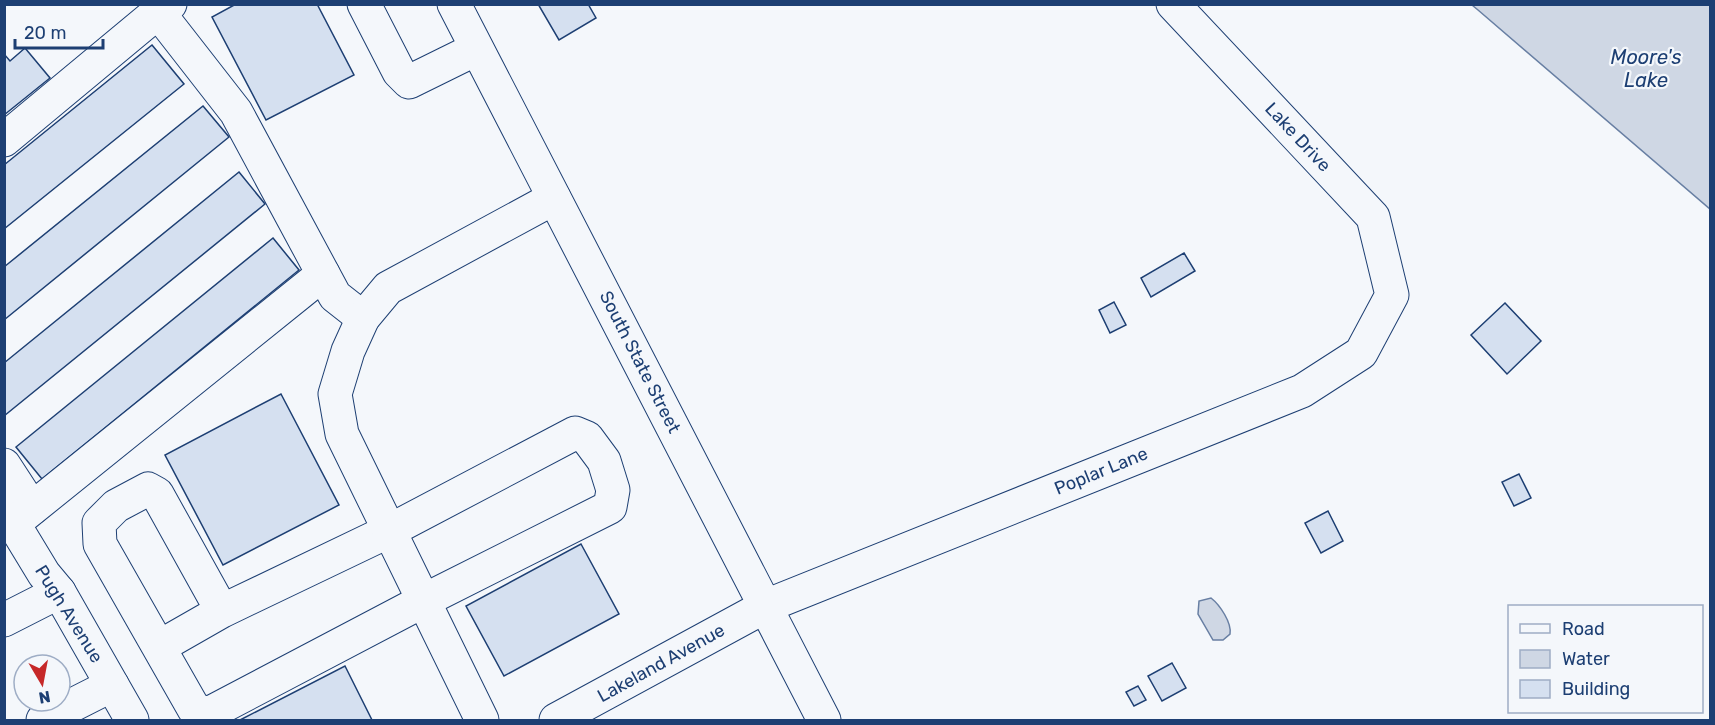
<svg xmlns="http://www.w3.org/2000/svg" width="1715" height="725" font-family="Rubik,sans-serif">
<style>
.water{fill:#cfd7e4;stroke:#687fa3;stroke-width:1.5}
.building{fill:#d5e0f0;stroke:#1d3f73;stroke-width:1.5}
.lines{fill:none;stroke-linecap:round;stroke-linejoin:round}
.minor-casing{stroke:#1d3f73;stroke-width:35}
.major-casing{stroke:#1d3f73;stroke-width:35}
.minor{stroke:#f4f7fb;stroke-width:33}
.major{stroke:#f4f7fb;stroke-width:33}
.labels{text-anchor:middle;stroke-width:4.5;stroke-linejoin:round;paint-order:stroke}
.street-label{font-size:18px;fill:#1d3f73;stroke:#f4f7fb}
.water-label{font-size:20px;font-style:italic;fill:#1d3f73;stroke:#f4f7fb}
</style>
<rect width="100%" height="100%" fill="#f4f7fb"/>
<!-- water -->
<g class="water">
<polygon points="1472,5 1710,5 1710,209 1478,10"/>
<path d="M1211 598C1220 605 1232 623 1230 634L1223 640H1213L1198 614 1199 601Z"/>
</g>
<!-- building -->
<g class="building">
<polygon points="236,4 317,4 354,75 266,120 212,17"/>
<polygon points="538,4 588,4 596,18 559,40"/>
<polygon points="152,45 184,84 4,229 4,165"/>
<polygon points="25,48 50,78 4,115 4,54 10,61"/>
<polygon points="203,106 229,137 4,320 4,267"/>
<polygon points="239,172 265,204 4,416 4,363"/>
<polygon points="273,238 299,270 42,479 16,447"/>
<polygon points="1184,253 1195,271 1151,297 1141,278"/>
<polygon points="1114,302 1126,325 1110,333 1099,310"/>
<polygon points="1505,303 1541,341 1507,374 1471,335"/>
<polygon points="281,394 339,505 223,565 165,455"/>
<polygon points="1519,474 1531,498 1514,506 1502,482"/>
<polygon points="1328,511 1343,541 1321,553 1305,523"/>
<polygon points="581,544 619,614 504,676 466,606"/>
<polygon points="1172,663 1186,688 1162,701 1148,676"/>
<polygon points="345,666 372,720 240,720"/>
<polygon points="1138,686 1146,700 1134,706 1126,692"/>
</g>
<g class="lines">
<defs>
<g id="minor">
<polyline points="364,4 399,72 409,82 476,49"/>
<polyline points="158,12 236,112 335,296 363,318"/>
<polyline points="4,140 158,12 170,4"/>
<polyline points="4,465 32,508"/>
<polyline points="4,508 44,574 59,592 132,720"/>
<polyline points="14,523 323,274"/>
<polyline points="4,620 59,592"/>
<polyline points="159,647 222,611 389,531 575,433 587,438 604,461 613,490 610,507 423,601 208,714 194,709 100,544 99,523 116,506 148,489 157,494 222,611"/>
<polyline points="43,720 112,685"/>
<polyline points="482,720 342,434 335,394 348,351 363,318 388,288 554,198"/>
<polyline points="556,720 766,606 1302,391 1361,353 1392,295 1373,217 1173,4"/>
</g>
<polyline id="major" points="454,4 824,720"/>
</defs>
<!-- minor casing -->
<use href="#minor" class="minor-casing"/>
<!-- major casing -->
<use href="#major" class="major-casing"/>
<!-- minor -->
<use href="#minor" class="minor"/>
<!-- major -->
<use href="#major" class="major"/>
</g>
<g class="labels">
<!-- street labels -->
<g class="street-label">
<text transform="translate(1298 137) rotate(47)" y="6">Lake Drive</text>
<text transform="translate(640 362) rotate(63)" y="6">South State Street</text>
<text transform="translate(1101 471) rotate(-22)" y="6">Poplar Lane</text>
<text transform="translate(69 614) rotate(58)" y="6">Pugh Avenue</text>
<text transform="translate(661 663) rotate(-29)" y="6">Lakeland Avenue</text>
</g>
<!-- water labels -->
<g class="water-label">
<text x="1646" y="64">Moore's<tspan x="1646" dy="23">Lake</tspan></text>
</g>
</g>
<!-- border -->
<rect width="1715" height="725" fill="none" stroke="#1d3f73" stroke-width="12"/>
<!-- legend -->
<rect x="1508" y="605" width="195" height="108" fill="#f4f7fb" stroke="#9eadc5" stroke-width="1.5"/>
<rect x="1520" y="624" width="30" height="9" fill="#f4f7fb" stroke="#9eadc5" stroke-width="1.5"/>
<text x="1562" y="635" font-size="18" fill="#1d3f73">Road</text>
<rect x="1520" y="650" width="30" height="18" fill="#cfd7e4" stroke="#9eadc5" stroke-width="1.5"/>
<text x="1562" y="665" font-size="18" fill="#1d3f73">Water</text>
<rect x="1520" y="680" width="30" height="18" fill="#d5e0f0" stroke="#9eadc5" stroke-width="1.5"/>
<text x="1562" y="695" font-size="18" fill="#1d3f73">Building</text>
<!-- north arrow -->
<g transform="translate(42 683) rotate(170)"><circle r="28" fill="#f4f7fb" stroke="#9eadc5" stroke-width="1.5"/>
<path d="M0-4.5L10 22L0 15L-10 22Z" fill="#c62828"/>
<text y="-9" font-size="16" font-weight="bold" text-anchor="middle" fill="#1d3f73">N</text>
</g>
<!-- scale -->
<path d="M15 39v9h88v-9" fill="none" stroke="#1d3f73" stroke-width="3"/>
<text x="24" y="39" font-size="18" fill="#1d3f73" stroke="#f4f7fb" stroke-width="4.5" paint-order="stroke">20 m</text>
</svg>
